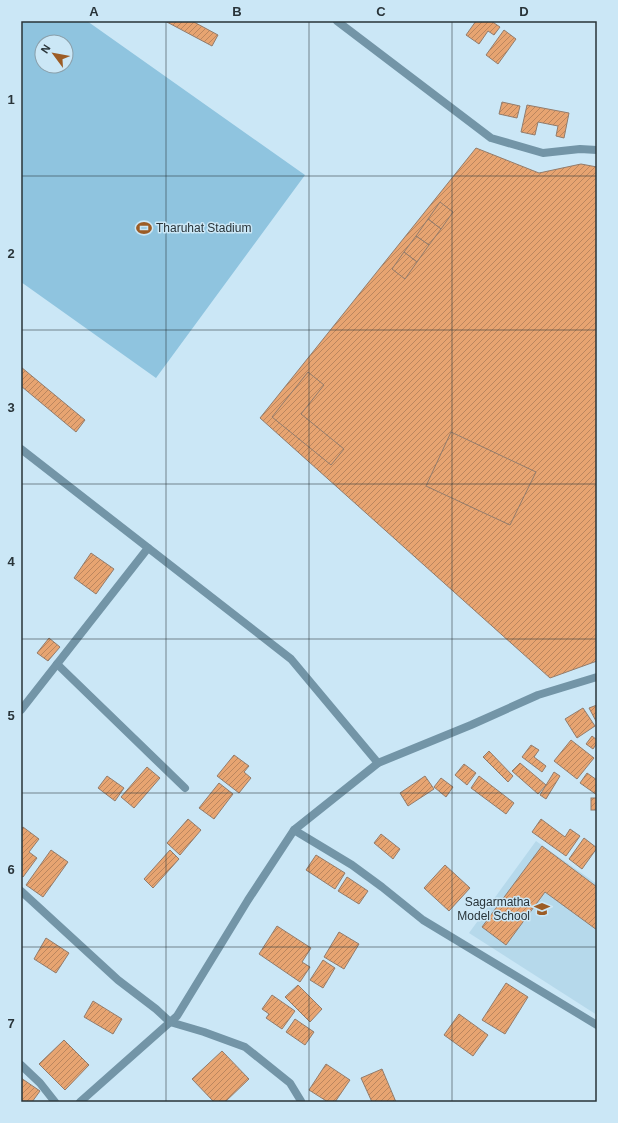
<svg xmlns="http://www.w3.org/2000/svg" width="618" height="1123" font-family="Helvetica,sans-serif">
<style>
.built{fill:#b6d9eb}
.garden{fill:#8fc4df;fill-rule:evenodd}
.building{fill:url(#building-hatch);stroke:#927c6c}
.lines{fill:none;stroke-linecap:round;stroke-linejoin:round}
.street{stroke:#7395a7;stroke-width:8}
.grid{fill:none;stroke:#293439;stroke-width:1;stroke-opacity:0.55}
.labels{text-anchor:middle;stroke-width:3;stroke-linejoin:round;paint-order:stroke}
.poi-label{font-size:12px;fill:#293439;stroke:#cbe7f6;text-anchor:start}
.neatline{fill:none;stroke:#293439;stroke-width:1.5}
.grid-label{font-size:13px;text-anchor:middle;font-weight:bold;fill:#293439}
</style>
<defs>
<pattern id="building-hatch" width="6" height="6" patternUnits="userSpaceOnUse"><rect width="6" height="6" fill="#e7a471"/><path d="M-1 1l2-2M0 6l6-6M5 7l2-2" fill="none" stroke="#bb865e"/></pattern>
</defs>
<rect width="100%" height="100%" fill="#cbe7f6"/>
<!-- built -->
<polygon class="built" points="536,841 597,884 597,1015 469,933"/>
<!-- garden -->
<path class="garden" d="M21 21H87L305 175 156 378 21 282ZM42 42H66V66H42Z"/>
<!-- building -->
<g class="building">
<polygon points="165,21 192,21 218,35 212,46"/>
<polygon points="476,21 491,21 500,27 494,35 488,31 479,44 466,35"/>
<polygon points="504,30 516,39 498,64 486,55"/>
<polygon points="502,102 520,106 517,118 499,114"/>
<polygon points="527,105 569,113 564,138 556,136 558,126 538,122 535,135 521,132"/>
<polygon points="476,148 539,173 581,164 597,167 597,661 550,678 260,418"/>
<polygon points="440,202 453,212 441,229 428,219"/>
<polygon points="428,219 441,229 429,245 416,236"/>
<polygon points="416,236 429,245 417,262 404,252"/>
<polygon points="404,252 417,262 405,279 392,269"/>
<polygon points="21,367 85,420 76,432 21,386"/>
<polygon points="308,372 324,385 301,414 344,449 331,465 272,417"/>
<polygon points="451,432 536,472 510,525 426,486"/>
<polygon points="91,553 114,569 96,594 74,578"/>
<polygon points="49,638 60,647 48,661 37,653"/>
<polygon points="597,705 597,723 589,708"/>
<polygon points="583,708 595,726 577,738 565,719"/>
<polygon points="592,736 597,740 597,743 593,749 586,744"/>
<polygon points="571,740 594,758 577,779 554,761"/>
<polygon points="531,745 539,750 534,757 546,766 542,772 522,757"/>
<polygon points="489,751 513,776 508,782 483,757"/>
<polygon points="234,755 249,766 244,772 251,778 239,793 217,776"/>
<polygon points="520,763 546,785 538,794 512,771"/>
<polygon points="464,764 476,773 467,785 455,775"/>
<polygon points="147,767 160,778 134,808 121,797"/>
<polygon points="554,772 560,776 546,799 540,795"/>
<polygon points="587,773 597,780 597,795 580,783"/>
<polygon points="107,776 124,788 115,801 98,788"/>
<polygon points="425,776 434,789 408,806 400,793"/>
<polygon points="479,776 514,803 506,814 471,788"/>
<polygon points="441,778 453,787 446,797 434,787"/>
<polygon points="219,783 233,794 214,819 199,808"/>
<rect x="591" y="798" width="6" height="12"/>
<polygon points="188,819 201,830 180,855 167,843"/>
<polygon points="541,819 565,837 570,829 580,836 566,856 532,832"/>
<polygon points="23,827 39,839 29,852 37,858 23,877 21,876 21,830"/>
<polygon points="381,834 400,849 393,859 374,843"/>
<polygon points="584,838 597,848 582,869 569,859"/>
<polygon points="542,846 597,887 597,930 545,892 506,945 482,927"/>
<polygon points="51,850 68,862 43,897 26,885"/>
<polygon points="170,850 179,859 153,888 144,879"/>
<polygon points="316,855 345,873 335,889 306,870"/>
<polygon points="445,865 470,888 449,911 424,888"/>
<polygon points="347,877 368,891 359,904 338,891"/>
<polygon points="277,926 311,948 302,962 310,967 300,982 259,954"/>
<polygon points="339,932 359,944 344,969 324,957"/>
<polygon points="46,938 69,953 56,973 34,959"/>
<polygon points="323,960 335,968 323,988 310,980"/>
<polygon points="506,983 528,997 505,1034 482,1020"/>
<polygon points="298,985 322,1009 310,1022 285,997"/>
<polygon points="272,995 295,1011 282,1029 266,1018 269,1014 262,1009"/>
<polygon points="93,1001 122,1019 113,1034 84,1017"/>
<polygon points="459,1014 488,1035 473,1056 444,1035"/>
<polygon points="295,1019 314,1032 305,1045 286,1032"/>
<polygon points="64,1040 89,1065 65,1090 39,1064"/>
<polygon points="222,1051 249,1079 225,1102 214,1102 192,1079"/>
<polygon points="326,1064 350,1080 335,1102 328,1102 309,1090"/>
<polygon points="382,1069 396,1102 372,1102 361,1078"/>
<polygon points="21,1078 40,1091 32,1102 21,1101"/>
</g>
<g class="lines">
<!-- street -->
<g class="street">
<polyline points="337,21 491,138 543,153 580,149 597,150"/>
<polyline points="21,449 291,659 378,763"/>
<polyline points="57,664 185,788"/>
<polyline points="21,710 148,548"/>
<polyline points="294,830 352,865 382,887 423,920 597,1025"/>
<polyline points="21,891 118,980 156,1009 170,1022 204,1032 245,1047 290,1083 301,1101"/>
<polyline points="21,1065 40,1083 55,1102"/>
<polyline points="80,1102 177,1016 248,900 294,830 378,763 471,725 538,695 597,677"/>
</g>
</g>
<!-- grid -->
<path class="grid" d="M166 21V1102M309 21V1102M452 21V1102M21 176H597M21 330H597M21 484H597M21 639H597M21 793H597M21 947H597"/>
<!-- icons -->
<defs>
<symbol id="stadium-bare" viewBox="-9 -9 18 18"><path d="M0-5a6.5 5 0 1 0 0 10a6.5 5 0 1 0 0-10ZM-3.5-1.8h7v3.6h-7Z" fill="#9c5c25" stroke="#cbe7f6" stroke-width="2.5" paint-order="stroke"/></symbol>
<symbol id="school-bare" viewBox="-9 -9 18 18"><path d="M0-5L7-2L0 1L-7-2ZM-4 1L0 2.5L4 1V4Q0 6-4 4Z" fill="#9c5c25" stroke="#cbe7f6" stroke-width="2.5" paint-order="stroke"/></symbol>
</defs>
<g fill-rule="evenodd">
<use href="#stadium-bare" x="133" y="217" width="22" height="22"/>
<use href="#school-bare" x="531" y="898" width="22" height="22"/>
</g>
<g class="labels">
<!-- poi labels -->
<g class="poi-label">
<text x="156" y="232">Tharuhat Stadium</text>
<text x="530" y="906" text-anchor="end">Sagarmatha<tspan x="530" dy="14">Model School</tspan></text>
</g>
</g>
<!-- border -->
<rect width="618" height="1123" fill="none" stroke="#cbe7f6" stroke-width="44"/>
<!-- north arrow -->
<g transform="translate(54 54) rotate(302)"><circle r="19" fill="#cbe7f6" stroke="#8a9faa"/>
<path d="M0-3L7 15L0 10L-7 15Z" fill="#9c5c25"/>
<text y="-6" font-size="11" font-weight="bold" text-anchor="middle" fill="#293439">N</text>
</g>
<rect x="22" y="22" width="574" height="1079" class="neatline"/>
<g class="grid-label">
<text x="94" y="16">A</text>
<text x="237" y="16">B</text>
<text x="381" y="16">C</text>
<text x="524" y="16">D</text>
<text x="11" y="104">1</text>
<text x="11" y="258">2</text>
<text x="11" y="412">3</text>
<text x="11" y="566">4</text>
<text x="11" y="720">5</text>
<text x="11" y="874">6</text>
<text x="11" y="1028">7</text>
</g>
</svg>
